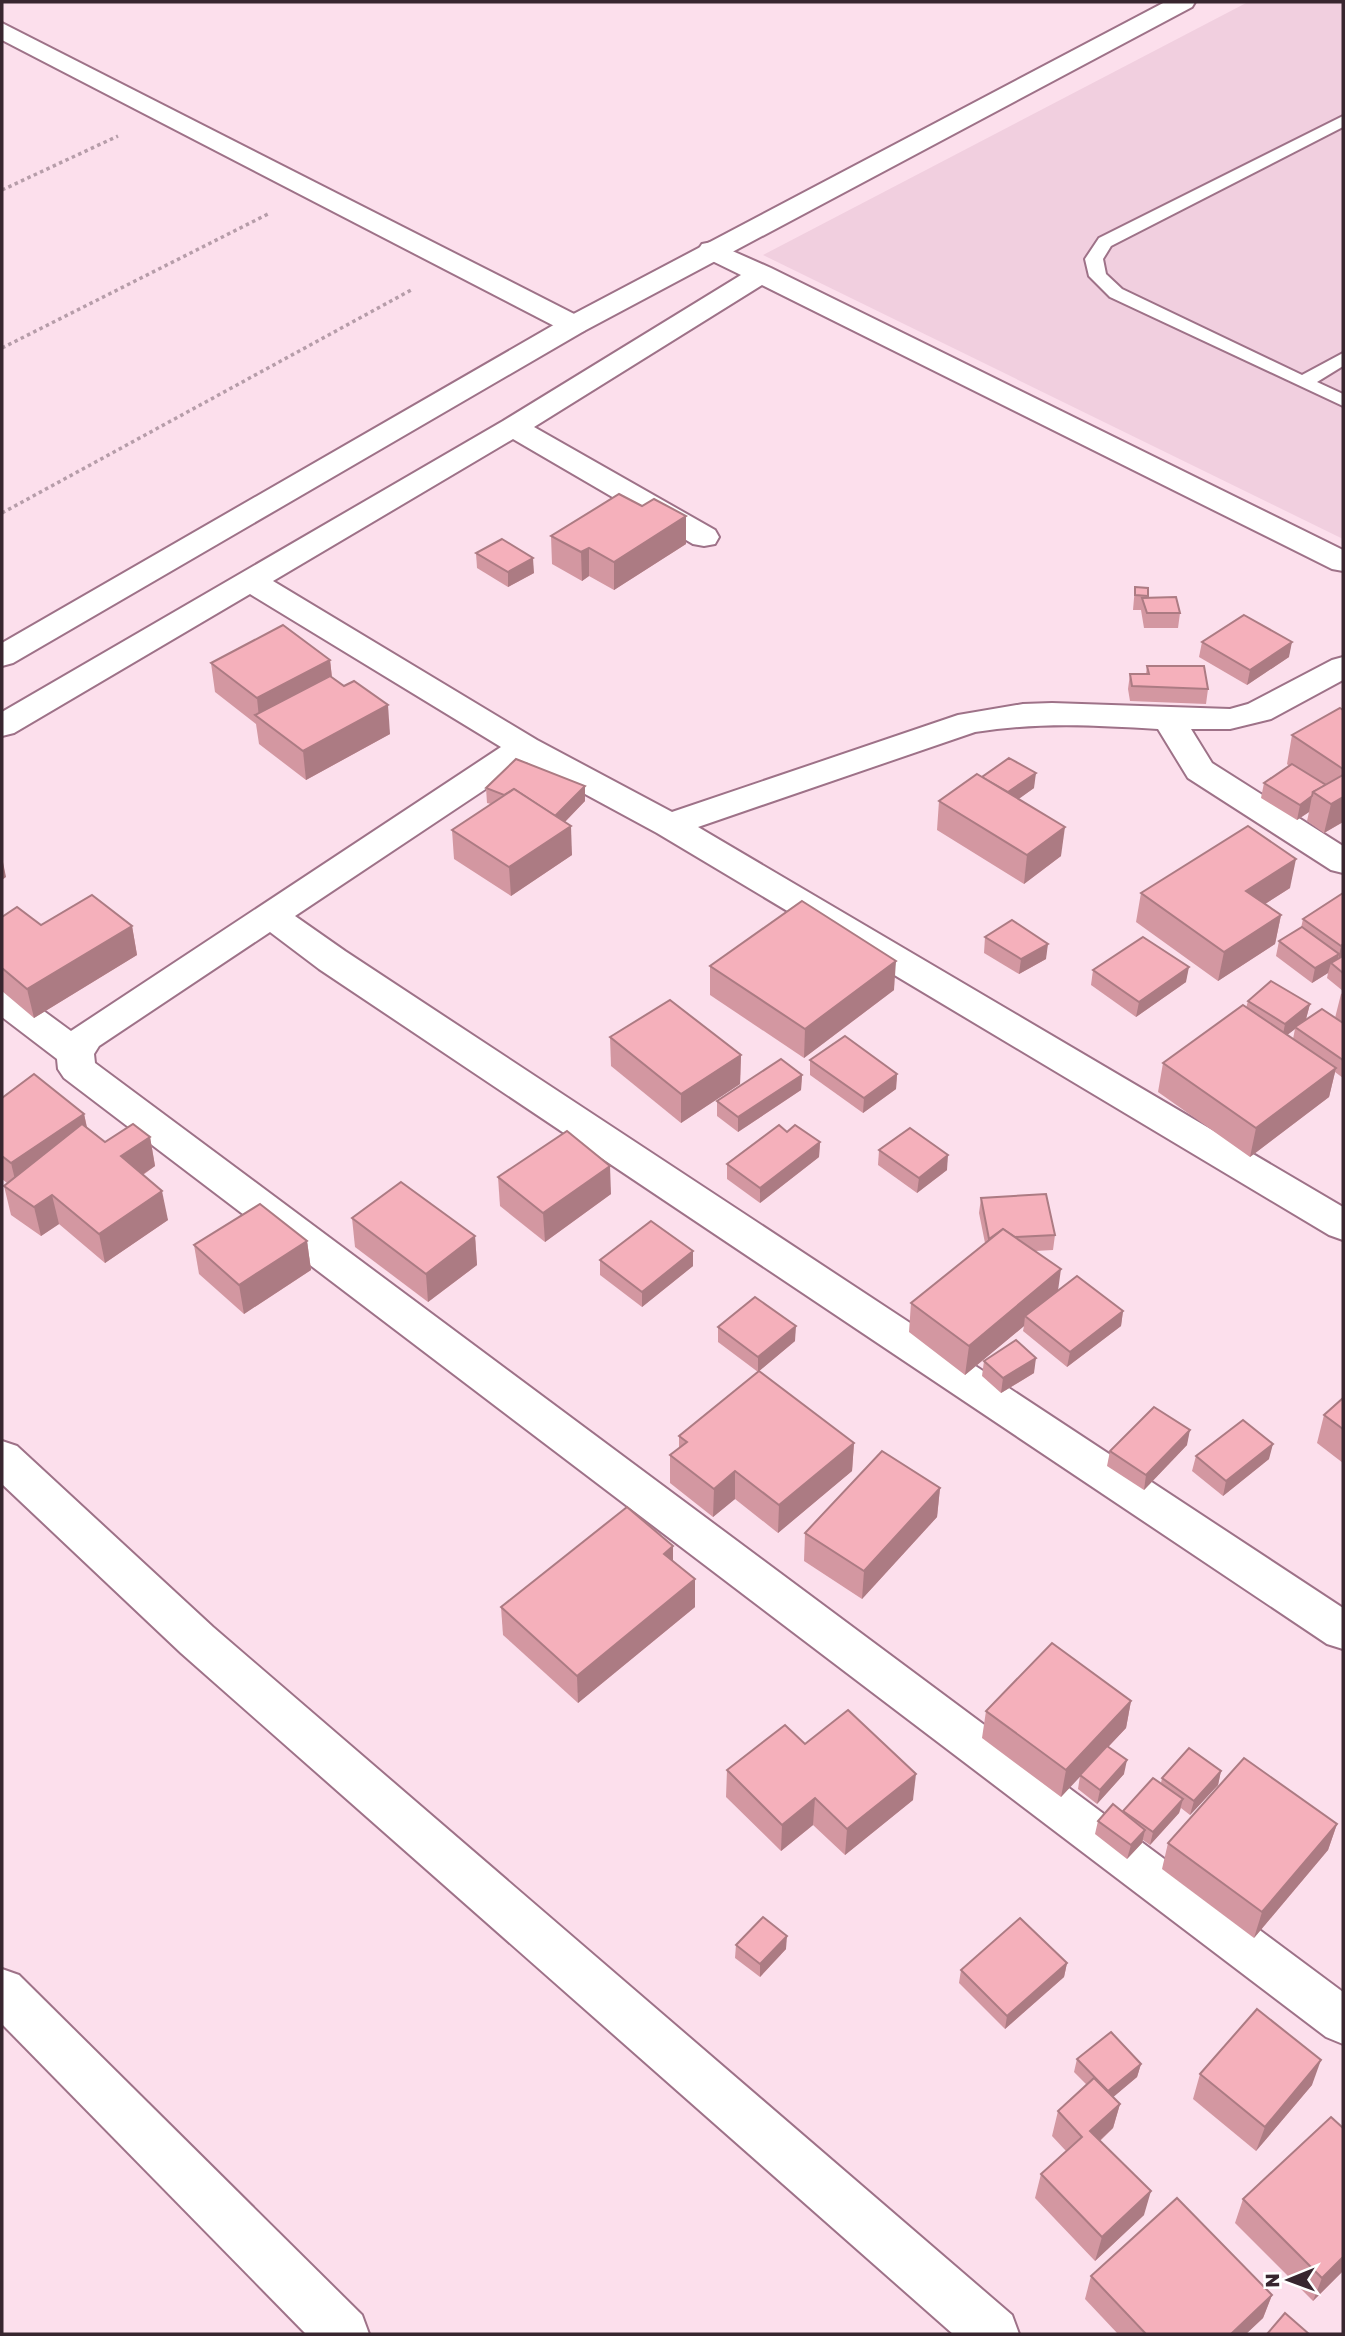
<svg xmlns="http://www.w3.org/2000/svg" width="1345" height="2336" font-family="'Golos Text',sans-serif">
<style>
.built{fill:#f1cfdf}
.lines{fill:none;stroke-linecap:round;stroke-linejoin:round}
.lane-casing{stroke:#9e7288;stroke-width:4}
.street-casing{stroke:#9e7288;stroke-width:4}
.secondary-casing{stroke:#9e7288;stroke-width:4}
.path{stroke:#b69da9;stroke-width:3.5;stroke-dasharray:3.5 3.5;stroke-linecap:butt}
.lane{fill:#fff;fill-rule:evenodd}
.street{fill:#fff;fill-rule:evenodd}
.secondary{fill:#fff;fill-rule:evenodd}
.wall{fill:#d397a1;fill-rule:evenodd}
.shaded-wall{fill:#ac7b83}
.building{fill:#f5b0bb;stroke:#ac7b83;stroke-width:2}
</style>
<rect width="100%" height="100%" fill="#fcdfec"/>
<!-- built -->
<polygon class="built" points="1248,2 1343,2 1343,539 763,255"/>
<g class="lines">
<defs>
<polygon id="lane" points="1343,116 1343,127 1111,246 1103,259 1106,274 1122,289 1302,375 1343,353 1343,366 1317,382 1343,394 1343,406 1110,297 1089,276 1085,259 1099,238"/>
<g id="street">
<polygon points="2,23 584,319 588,325 584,331 574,333 564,331 2,40"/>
<path d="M712 242 771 268 1343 550V571L1332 569 762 285 534 427 715 530 719 537 715 544 704 546 693 544 513 439 273 581 537 740 672 812 958 715 1023 704 1052 703 1230 709 1248 704 1332 660 1343 657V680L1271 719 1230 729H1191L1212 763 1343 846V873L1331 870 1188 778 1158 729C1092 725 1040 722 975 732L698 827 1343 1207V1240L1329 1235 657 833 526 762 295 916 345 951 1343 1608V1649L1327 1644 319 969 270 932 99 1046 94 1054 95 1063 1343 1992V2044L1326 2037 64 1078 58 1069 57 1059 2 1017V986L15 990 71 1031 501 747 250 594 14 733 2 736V712L503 421 741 275 702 256 698 250 702 244Z"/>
<polygon points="2,1441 17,1446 213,1627 1012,2315 1019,2334 953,2334 181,1653 2,1484"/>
<polygon points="2,1969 19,1975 362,2315 369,2334 306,2334 2,2024"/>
</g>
<polygon id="secondary" points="1165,2 1195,2 1192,7 584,331 13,663 2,666 2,643 564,319"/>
</defs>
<!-- lane casing -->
<use href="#lane" class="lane-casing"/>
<!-- street casing -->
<use href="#street" class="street-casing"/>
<!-- secondary casing -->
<use href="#secondary" class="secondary-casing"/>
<!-- path -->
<g class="path">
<polyline points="2,190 118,136"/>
<polyline points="2,348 270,213"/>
<polyline points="2,513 413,289"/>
</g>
<!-- lane -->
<use href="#lane" class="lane"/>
<!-- street -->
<use href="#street" class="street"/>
<!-- secondary -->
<use href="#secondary" class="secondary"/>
</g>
<!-- wall -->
<g class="wall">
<polygon points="642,506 686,544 614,590 589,576 582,581 552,564 551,536"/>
<polygon points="476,553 534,573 508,587 477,568"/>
<polygon points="1135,587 1148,596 1148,597 1180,613 1178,628 1144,628 1141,610 1133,610"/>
<polygon points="1202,642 1289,657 1247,685 1199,657"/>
<polygon points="330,660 332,677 344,686 390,734 306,780 259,744 256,724 215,692 211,663"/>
<polygon points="1147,666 1208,689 1206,704 1130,701 1128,689 1130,674 1146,674"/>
<polygon points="1343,710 1343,822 1324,833 1307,821 1309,812 1297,820 1261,798 1264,783 1289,766 1287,764 1292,735"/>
<polygon points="982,777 1034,788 1018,799 1061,856 1024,884 937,830 939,801"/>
<polygon points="486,788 585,801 565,822 572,855 511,896 454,859 452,830 491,804 487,803"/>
<polygon points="1290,888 1265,904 1281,915 1275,944 1218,981 1136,922 1141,893"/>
<polygon points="1343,893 1343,991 1327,978 1328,973 1312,983 1276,956 1279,941 1301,928 1303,919"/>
<polygon points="2,917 41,925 132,926 137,955 34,1018 2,991"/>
<polygon points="985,937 1046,959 1019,974 984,953"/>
<polygon points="710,966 894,990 804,1058 710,995"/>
<polygon points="1093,970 1186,982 1136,1017 1091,985"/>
<path d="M1343 993V1078L1335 1072 1329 1097 1250 1157 1158 1092 1163 1063 1246 1008 1248 1001 1310 1004 1306 1019 1335 1018 1341 994ZM1295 1029 1293 1039 1287 1035Z"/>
<polygon points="610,1037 741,1055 740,1084 681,1123 611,1066"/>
<polygon points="810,1060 897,1074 896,1089 863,1113 810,1075"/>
<polygon points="802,1075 801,1090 738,1132 717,1116 717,1101"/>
<polygon points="2,1098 84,1114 87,1127 105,1142 150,1137 155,1166 143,1175 168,1220 105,1263 59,1224 41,1236 11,1215 4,1186 7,1183 2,1179"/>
<polygon points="787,1132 820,1142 819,1157 760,1203 727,1179 727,1164"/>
<polygon points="879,1150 947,1170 917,1193 878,1165"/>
<polygon points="498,1177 611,1194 545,1242 500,1206"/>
<polygon points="981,1198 1055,1235 1053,1250 1035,1251 1058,1291 1123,1311 1121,1326 1067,1367 1023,1331 1024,1326 965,1375 909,1332 911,1303 985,1243 979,1213"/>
<polygon points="352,1218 475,1236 477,1265 428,1302 355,1247"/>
<polygon points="307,1241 311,1270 244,1314 199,1274 194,1245"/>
<polygon points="600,1260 693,1266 642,1307 600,1275"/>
<polygon points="718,1327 795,1341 759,1371 854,1443 852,1471 778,1533 735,1499 713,1517 670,1483 670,1455 679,1448 679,1436 758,1372 718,1342"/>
<polygon points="984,1361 1034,1373 1001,1393 982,1376"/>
<polygon points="1343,1398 1343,1463 1317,1443 1324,1415"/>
<polygon points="1187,1445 1144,1490 1107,1466 1110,1451"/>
<polygon points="1196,1456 1269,1459 1223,1496 1192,1471"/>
<polygon points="940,1488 937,1517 862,1599 804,1561 805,1533"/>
<polygon points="673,1561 695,1607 578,1703 503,1635 501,1607"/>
<polygon points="1131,1701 1126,1728 1108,1747 1124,1774 1097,1804 1078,1789 1080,1776 1061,1797 982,1738 986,1711"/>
<polygon points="805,1744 913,1800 845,1855 813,1825 781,1851 726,1797 727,1770"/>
<polygon points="1221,1771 1218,1785 1190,1815 1181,1808 1179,1813 1150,1845 1143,1840 1142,1843 1127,1859 1095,1834 1098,1821 1123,1812 1123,1811 1161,1783 1162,1778"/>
<polygon points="1337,1824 1328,1850 1254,1938 1162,1869 1168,1843"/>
<polygon points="736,1945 786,1949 760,1977 735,1958"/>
<polygon points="1067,1963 1064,1977 1005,2029 959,1983 961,1970"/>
<polygon points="1077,2059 1141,2064 1137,2077 1113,2097 1120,2104 1113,2128 1100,2141 1144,2215 1095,2261 1035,2198 1041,2174 1066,2151 1052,2136 1058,2111 1087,2085 1074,2072"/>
<polygon points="1200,2074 1312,2085 1256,2151 1193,2099"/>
<polygon points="1243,2199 1343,2271 1313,2301 1235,2223"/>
<polygon points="1091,2276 1272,2295 1263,2318 1246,2334 1118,2334 1085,2299"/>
</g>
<!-- shaded-wall -->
<g class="shaded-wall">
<polygon points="686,516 686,544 614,590 614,562"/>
<polygon points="589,548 589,576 582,581 581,552"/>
<polygon points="533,558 534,573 508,587 508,572"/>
<polygon points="1292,642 1289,657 1247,685 1250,670"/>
<polygon points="330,660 333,688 259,718 257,698"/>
<polygon points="388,705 390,734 306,780 303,751"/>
<polygon points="1036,773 1034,788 1002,811 1003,796"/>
<polygon points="585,786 585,801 556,831 555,816"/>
<polygon points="1312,796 1309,812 1297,820 1300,805"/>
<polygon points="1343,797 1343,822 1324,833 1331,804"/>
<polygon points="571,826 572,855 511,896 509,867"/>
<polygon points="1065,827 1061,856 1024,884 1027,855"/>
<polygon points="2,857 6,877 2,880"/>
<polygon points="1296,859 1290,888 1240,920 1246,891"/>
<polygon points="1281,915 1275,944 1218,981 1224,952"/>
<polygon points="132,926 137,955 34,1018 27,989"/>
<polygon points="1048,944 1046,959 1019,974 1021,959"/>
<polygon points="1343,944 1343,957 1338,961 1341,946"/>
<polygon points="1339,954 1336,967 1331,963 1328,973 1312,983 1315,968"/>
<polygon points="896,961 894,990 804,1058 805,1029"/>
<polygon points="1189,967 1186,982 1136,1017 1139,1002"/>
<polygon points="1310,1004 1306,1019 1295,1027 1295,1029 1282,1039 1285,1024"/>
<polygon points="741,1055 740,1084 681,1123 681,1094"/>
<polygon points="1336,1068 1329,1097 1250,1157 1256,1128"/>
<polygon points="897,1074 896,1089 863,1113 864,1098"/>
<polygon points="802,1075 801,1090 738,1132 738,1117"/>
<polygon points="84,1114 90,1143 18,1192 11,1163"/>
<polygon points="150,1137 155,1166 127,1185 121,1156"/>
<polygon points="820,1142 819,1157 760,1203 760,1188"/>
<polygon points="948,1155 947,1170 917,1193 919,1178"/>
<polygon points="610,1166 611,1194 545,1242 543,1213"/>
<polygon points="162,1191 168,1220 105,1263 99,1234"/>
<polygon points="52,1195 59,1224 41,1236 34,1207"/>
<polygon points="475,1236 477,1265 428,1302 426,1274"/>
<polygon points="307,1241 311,1270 244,1314 239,1285"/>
<polygon points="693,1251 693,1266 642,1307 642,1292"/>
<polygon points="1061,1269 1057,1298 1025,1316 1024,1326 965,1375 969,1346"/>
<polygon points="1123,1311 1121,1326 1067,1367 1070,1352"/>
<polygon points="796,1326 795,1341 758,1372 758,1357"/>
<polygon points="1036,1358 1034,1373 1001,1393 1003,1378"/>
<polygon points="1190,1430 1187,1445 1144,1490 1146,1475"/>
<polygon points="854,1443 852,1471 778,1533 779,1505"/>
<polygon points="1273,1444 1269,1459 1223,1496 1226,1481"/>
<polygon points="735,1471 735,1499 713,1517 714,1489"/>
<polygon points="940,1488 937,1517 862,1599 864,1571"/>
<polygon points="673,1546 673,1574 664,1554"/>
<polygon points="695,1579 695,1607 578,1703 577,1676"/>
<polygon points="1131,1701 1126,1728 1061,1797 1066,1770"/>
<polygon points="1127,1760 1124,1774 1097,1804 1100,1790"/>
<polygon points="1221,1771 1218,1785 1190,1815 1194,1801"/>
<polygon points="916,1774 913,1800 845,1855 847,1829"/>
<polygon points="815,1798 813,1825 781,1851 782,1825"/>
<polygon points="1183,1799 1179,1813 1150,1845 1153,1832"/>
<polygon points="1337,1824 1328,1850 1254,1938 1262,1912"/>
<polygon points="1145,1830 1142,1843 1127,1859 1131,1845"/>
<polygon points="787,1936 786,1949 760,1977 760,1964"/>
<polygon points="1067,1963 1064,1977 1005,2029 1007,2016"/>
<polygon points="1321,2060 1312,2085 1256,2151 1265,2127"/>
<polygon points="1141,2064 1137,2077 1105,2104 1108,2091"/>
<polygon points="1120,2104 1113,2128 1084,2155 1090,2131"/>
<polygon points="1151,2191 1144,2215 1095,2261 1102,2237"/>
<polygon points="1343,2257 1343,2271 1313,2301 1322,2278"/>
<polygon points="1272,2295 1263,2318 1246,2334 1231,2334"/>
</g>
<!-- building -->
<g class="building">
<polygon points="619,494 642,506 654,499 686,516 614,562 589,548 581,552 551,536"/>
<polygon points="502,539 533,558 508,572 476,553"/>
<polygon points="1135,587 1148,588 1148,596 1135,595"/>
<polygon points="1176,597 1180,613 1147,613 1142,598"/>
<polygon points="1244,615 1292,642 1250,670 1202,642"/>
<polygon points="283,625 330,660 257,698 211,663"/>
<polygon points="1147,666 1204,666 1208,689 1132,686 1130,674 1149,674"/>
<polygon points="330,676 344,686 354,681 388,705 303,751 255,715"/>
<polygon points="1340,708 1343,710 1343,769 1292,735"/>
<polygon points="1009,758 1036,773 1008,792 982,777"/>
<polygon points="516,759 585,786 555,816 514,789 504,795 486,788"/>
<polygon points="1292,764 1326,785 1313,792 1312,796 1300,805 1264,783"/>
<polygon points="977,774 1065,827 1027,855 939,801"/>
<polygon points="1343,775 1343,797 1331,804 1313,792"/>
<polygon points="514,789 571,826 509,867 452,830"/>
<polygon points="1248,826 1296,859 1246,891 1281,915 1224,952 1141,893"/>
<polygon points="1343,893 1343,944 1341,946 1303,919"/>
<polygon points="92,895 132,926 27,989 2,968 2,917 17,907 41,925"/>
<polygon points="802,901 896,961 805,1029 710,966"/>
<polygon points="1012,920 1048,944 1021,959 985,937"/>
<polygon points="1302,927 1339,954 1315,968 1279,941"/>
<polygon points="1143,937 1189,967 1139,1002 1093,970"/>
<polygon points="1343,956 1343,973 1331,963"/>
<polygon points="1271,981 1310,1004 1285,1024 1248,1001"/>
<polygon points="670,1000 741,1055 681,1094 610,1037"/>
<polygon points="1243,1005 1336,1068 1256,1128 1163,1063"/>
<polygon points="1322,1009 1343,1023 1343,1060 1295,1027"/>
<polygon points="845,1036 897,1074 864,1098 810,1060"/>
<polygon points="781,1059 802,1075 738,1117 717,1101"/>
<polygon points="34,1074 84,1114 11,1163 2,1156 2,1098"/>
<polygon points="82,1124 105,1142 133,1124 150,1137 121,1156 162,1191 99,1234 52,1195 34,1207 4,1186"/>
<polygon points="779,1125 787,1132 795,1125 820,1142 760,1188 727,1164"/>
<polygon points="910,1128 948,1155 919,1178 879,1150"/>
<polygon points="567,1131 610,1166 543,1213 498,1177"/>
<polygon points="401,1182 475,1236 426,1274 352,1218"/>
<polygon points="1046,1194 1055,1235 1015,1237 1003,1229 989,1239 981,1198"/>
<polygon points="260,1204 307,1241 239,1285 194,1245"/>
<polygon points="651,1221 693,1251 642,1292 600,1260"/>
<polygon points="1003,1229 1061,1269 969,1346 911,1303"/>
<polygon points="1077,1276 1123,1311 1070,1352 1025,1316"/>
<polygon points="755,1297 796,1326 758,1357 718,1327"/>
<polygon points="1016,1340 1036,1358 1003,1378 984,1361"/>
<polygon points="759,1371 854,1443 779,1505 735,1471 714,1489 670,1455 687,1442 679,1436"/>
<polygon points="1343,1398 1343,1429 1324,1415"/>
<polygon points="1154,1407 1190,1430 1146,1475 1110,1451"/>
<polygon points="1243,1420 1273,1444 1226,1481 1196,1456"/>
<polygon points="882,1451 940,1488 864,1571 805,1533"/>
<polygon points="627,1507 673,1546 664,1554 695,1579 577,1676 501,1607"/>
<polygon points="1052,1643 1131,1701 1066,1770 986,1711"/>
<polygon points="848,1710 916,1774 847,1829 815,1798 782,1825 727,1770 785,1725 805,1744"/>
<polygon points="1107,1746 1127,1760 1100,1790 1080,1775"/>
<polygon points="1189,1748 1221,1771 1194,1801 1162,1778"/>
<polygon points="1244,1758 1337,1824 1262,1912 1168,1843"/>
<polygon points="1153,1778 1183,1799 1153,1832 1123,1811"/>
<polygon points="1113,1804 1145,1830 1131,1845 1098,1821"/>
<polygon points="763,1917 787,1936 760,1964 736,1945"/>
<polygon points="1020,1918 1067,1963 1007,2016 961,1970"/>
<polygon points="1257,2009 1321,2060 1265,2127 1200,2074"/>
<polygon points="1111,2032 1141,2064 1108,2091 1077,2059"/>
<polygon points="1094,2078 1120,2104 1090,2131 1151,2191 1102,2237 1041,2174 1082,2137 1058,2111"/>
<polygon points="1331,2117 1343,2128 1343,2257 1322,2278 1243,2199"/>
<polygon points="1177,2198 1272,2295 1231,2334 1146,2334 1091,2276"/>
<polygon points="1285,2313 1309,2334 1267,2334"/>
</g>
<!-- border -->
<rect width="1345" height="2336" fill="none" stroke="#38262f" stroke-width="7"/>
<!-- north arrow -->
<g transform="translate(1289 2280) rotate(269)" stroke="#ffffff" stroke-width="5" paint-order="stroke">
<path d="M0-5L12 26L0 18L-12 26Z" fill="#38262f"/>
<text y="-10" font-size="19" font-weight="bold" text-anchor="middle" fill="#38262f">N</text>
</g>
</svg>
